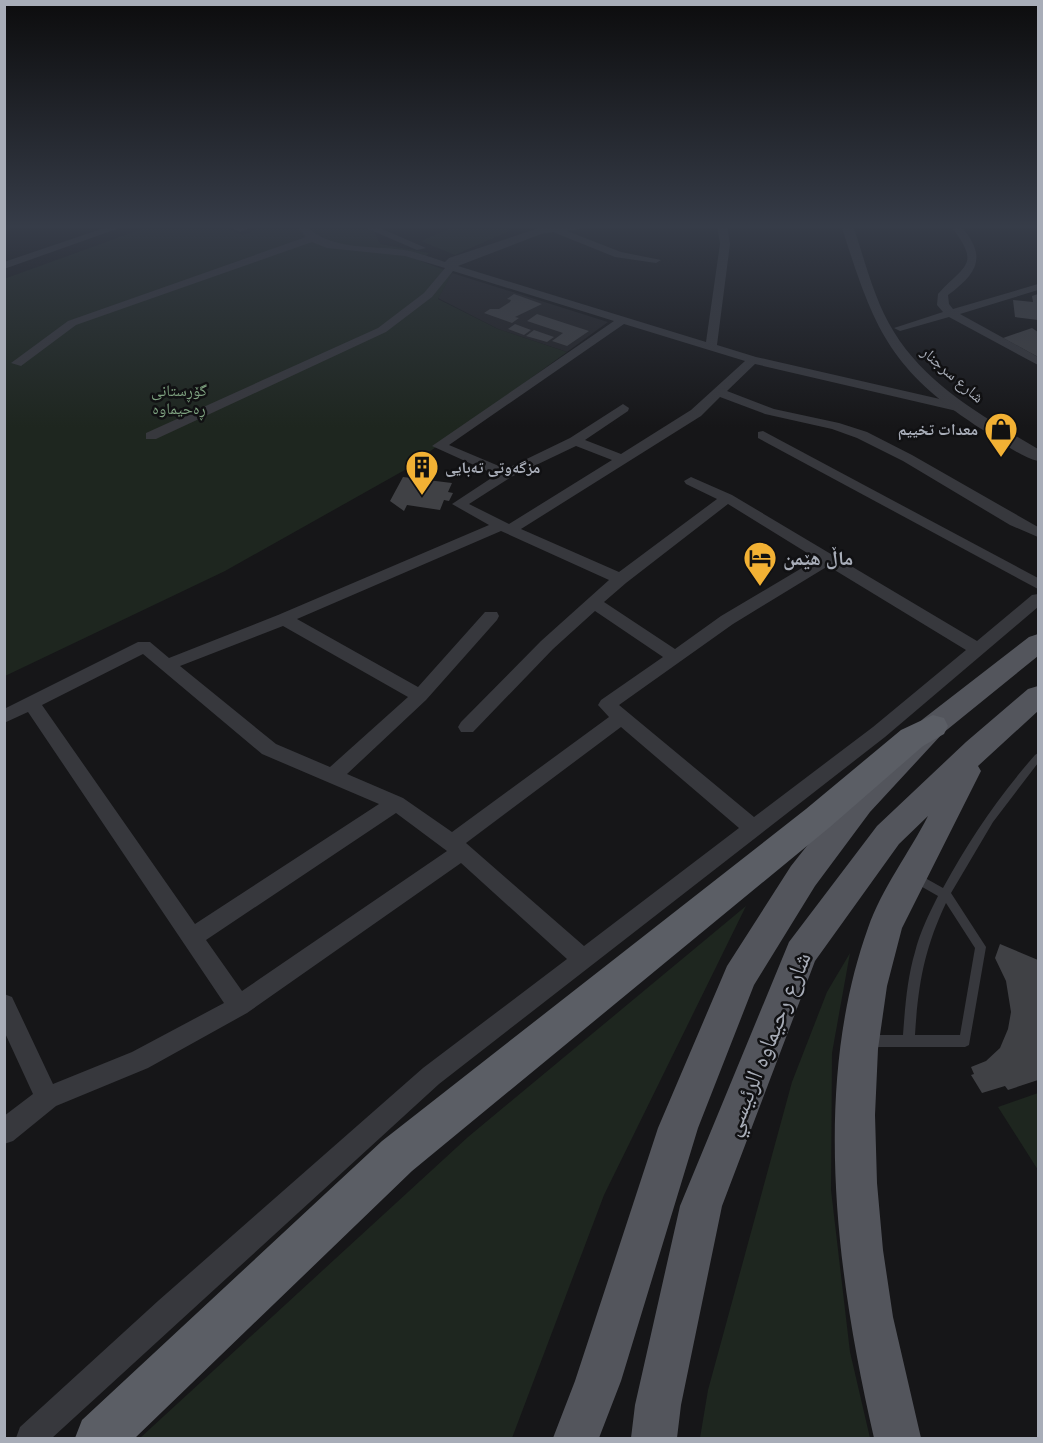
<svg xmlns="http://www.w3.org/2000/svg" width="1043" height="1443" font-family="Roboto,'Noto Naskh Arabic',sans-serif">
<style>
.built{fill:#222225}
.green{fill:#1e261f}
.building{fill:#404145}
.lines{fill:none;stroke-linecap:round;stroke-linejoin:round}
.service{fill:#37383d;fill-rule:evenodd}
.minor{fill:#37383d;fill-rule:evenodd}
.tertiary{fill:#37383d;fill-rule:evenodd}
.primary{fill:#53555c;fill-rule:evenodd}
.trunk{fill:#5b5e65;fill-rule:evenodd}
.labels{text-anchor:middle;stroke-width:5;stroke-linejoin:round;paint-order:stroke}
.far-street-label{font-size:16px;fill:#a8adb8;stroke:#111113}
.far-park-label{font-size:16px;fill:#7fa381;stroke:#111113}
.far-poi-label{font-size:16px;font-weight:bold;fill:#a8adb8;stroke:#111113;text-anchor:end}
.poi-label{font-size:20px;font-weight:bold;fill:#a8adb8;stroke:#111113;text-anchor:start}
.near-street-label{font-size:24px;fill:#a8adb8;stroke:#111113}
</style>
<rect width="100%" height="100%" fill="#161618"/>
<!-- built -->
<polygon class="built" points="452,273 608,322 567,352 498,329 438,298"/>
<!-- green -->
<g class="green">
<polygon points="153,225 222,225 243,235 267,225 357,225 374,231 380,244 429,253 421,261 452,273 438,299 498,329 567,352 403,471 225,571 5,676 4,279"/>
<polygon points="458,225 497,225 511,230 455,255 421,241"/>
<polygon points="746,906 604,1195 512,1438 140,1438 468,1137"/>
<polygon points="850,953 832,1053 831,1190 850,1352 870,1438 700,1438 708,1390 792,1082 827,992"/>
<polygon points="1038,1093 1038,1170 998,1107"/>
</g>
<!-- building -->
<g class="building">
<polygon points="514,294 542,304 515,317 519,318 512,323 484,313 490,309 499,309 510,302 511,300 507,299"/>
<polygon points="1038,294 1038,320 1015,317 1013,300 1033,302 1032,296"/>
<polygon points="537,314 589,331 567,346 552,341 563,333 527,321"/>
<polygon points="515,324 531,330 524,335 508,329"/>
<polygon points="1032,328 1038,332 1038,357 1003,338"/>
<polygon points="534,330 554,337 547,342 526,336"/>
<polygon points="403,477 452,483 448,492 453,493 449,501 444,500 440,510 407,505 404,511 390,501"/>
<polygon points="1000,944 1038,960 1038,1080 1008,1090 1005,1086 982,1093 971,1075 974,1074 971,1067 986,1061 1000,1048 1008,1029 1011,1012 1006,981 995,958"/>
</g>
<g class="lines">
<!-- service -->
<path class="service" d="M1038 753V763L993 822 951 893 986 947 969 1045 965 1047H868L864 1045 862 1041 864 1037 868 1035H903C905 1008 907 979 915 952 920 932 929 914 938 896L910 880 909 877 910 874 914 873 918 874 943 888C969 840 999 796 1035 755ZM946 903 975 948 960 1035H915C918 986 924 949 946 903Z"/>
<!-- minor -->
<g class="minor">
<polygon points="4,225 17,225 4,231"/>
<polygon points="113,225 128,225 4,269 4,262"/>
<polygon points="225,225 256,225 240,232"/>
<path d="M295 225H305C330 251 371 245 404 250 418 252 432 258 445 262L449 258 539 228 600 225 567 231 621 252 661 260 656 263 615 257 553 232 541 234 458 266 706 342 720 244 717 225H727L730 244 717 345 756 357 966 405 967 408 961 412 755 364 727 391 774 409 839 423 867 432 912 455 1038 527V537L1010 525 903 461 857 438 832 429 765 414 720 397 701 416 521 529 619 572 717 499 686 484 684 481 691 477 732 495 977 641 1032 595 1038 594V607L885 737 439 1084 52 1438H16L20 1427 158 1301 423 1068 567 959 461 863 247 1013 148 1068 56 1106 13 1141 4 1144V1116L33 1094 4 1031V994L12 997 53 1084 132 1052 224 1003 28 712 4 723V709L138 642H150L169 658 278 615 489 525 452 504 496 475 432 446 614 321 453 271 432 297 386 332 156 439H146V433L378 328 424 293 445 268 405 256 327 248 312 242 76 325 21 366 11 363 68 321 306 237ZM624 324 745 361 691 410 621 454 585 440 628 411 629 408 623 404 570 438 506 469 449 445ZM576 446 612 460 509 524 469 504 511 477ZM728 504 817 559 721 616 675 649 604 602 626 583ZM501 531 609 580 541 641 461 722 458 727 461 732H473L553 649 595 611 663 657 601 700 598 705 609 717 452 832 403 798 347 774 426 700 497 620 499 616 497 612H485L418 687 297 619ZM828 566 966 650 873 727 754 817 619 705 733 624ZM283 626 408 697 330 767 276 744 180 666ZM143 654 262 754 379 804 195 924 42 705ZM621 727 739 828 584 946 466 843ZM396 813 447 851 242 991 206 940Z"/>
<polygon points="359,225 373,225 426,248 417,250"/>
<path d="M950 225H960C987 256 979 272 948 295L949 304 953 309 1038 284V290L960 314 1038 357V365L949 317 900 331 894 328 943 312 937 305 938 294C965 264 982 266 950 225Z"/>
<polygon points="763,431 1038,578 1038,589 758,438 758,432"/>
</g>
<!-- tertiary -->
<path class="tertiary" d="M841 225H853C865 261 874 300 894 332 927 386 986 418 1038 449V461C1020 457 999 440 983 430 888 369 874 328 841 225Z"/>
<!-- primary -->
<g class="primary">
<polygon points="1038,634 1038,656 943,733 870,812 815,886 754,985 698,1128 621,1381 599,1438 553,1438 575,1381 658,1128 727,966 791,866 848,794 923,719 1029,637"/>
<path d="M1038 686V711L978 766 981 771 902 928 887 986 878 1049 875 1115 877 1183 883 1250 893 1317 921 1438H874C837 1277 811 1087 868 928 882 888 909 853 928 816L899 844 815 961 722 1206 681 1405 677 1438H631L635 1405 680 1206 789 942 877 826 966 742 1028 689Z"/>
</g>
<!-- trunk -->
<polygon class="trunk" points="933,715 944,718 948,726 944,734 923,746 830,827 412,1171 135,1438 75,1438 82,1420 382,1141 806,809 901,730"/>
</g>
<!-- sky -->
<linearGradient id="sky" x2="0" y2="1"><stop stop-color="#0c0c0d"/><stop offset="0.53" stop-color="#363c48"/><stop offset="1" stop-color="#363c48" stop-opacity="0"/></linearGradient>
<rect width="1043" height="427" fill="url(#sky)"/>
<!-- icons -->
<defs>
<symbol id="shop-pin" viewBox="-11 -11 22 30"><path d="M0 17L-7.5 6A9.5 9.5 0 1 1 7.5 6Z" fill="#f2b134" stroke="#111113"/><path d="M-5-2.5h2.3a2.7 3.5 0 0 1 5.4 0H5L5.5 6h-11ZM-1.5-2.5h3a1.5 2.3 0 0 0-3 0Z" fill="#111"/></symbol>
<symbol id="building-pin" viewBox="-11 -11 22 30"><path d="M0 17L-7.5 6A9.5 9.5 0 1 1 7.5 6Z" fill="#f2b134" stroke="#111113"/><path d="M-4-6H4V6H1V3H-1V6H-4ZM-2.5-4.3h1.7v1.8h-1.7ZM.8-4.3h1.7v1.8H.8ZM-2.5-1h1.7V.8h-1.7ZM.8-1h1.7V.8H.8Z" fill="#111"/></symbol>
<symbol id="hotel-pin" viewBox="-11 -11 22 30"><path d="M0 17L-7.5 6A9.5 9.5 0 1 1 7.5 6Z" fill="#f2b134" stroke="#111113"/><path d="M-6-4.5h1.5V1H6V5H4.5V3h-9V5H-6ZM-4 0a1.8 1.8 0 1 1 3.6 0ZM.5 0V-2.5h3Q6-2.5 6 0Z" fill="#111"/></symbol>
</defs>
<g fill-rule="evenodd">
<use href="#shop-pin" x="982" y="410" width="38" height="52"/>
<use href="#building-pin" x="403" y="448" width="38" height="52"/>
<use href="#hotel-pin" x="741" y="539" width="38" height="52"/>
</g>
<g class="labels">
<!-- far-street labels -->
<g class="far-street-label">
<text transform="translate(953 374) rotate(41)" y="6">شارع سرجنار</text>
</g>
<!-- far-park labels -->
<g class="far-park-label">
<text x="179" y="396">گۆڕستانی<tspan x="179" dy="18">ڕەحیماوە</tspan></text>
</g>
<!-- far-poi labels -->
<g class="far-poi-label">
<text x="978" y="435">معدات تخييم</text>
<text x="445" y="473" text-anchor="start">مزگەوتی تەبایی</text>
</g>
<!-- poi labels -->
<g class="poi-label">
<text x="783" y="565">ماڵ هێمن</text>
</g>
<!-- near-street labels -->
<g class="near-street-label">
<text transform="translate(767 1044) rotate(-68)" y="8">شارع رحيماوه الرئيسي</text>
</g>
</g>
<!-- border -->
<rect width="1043" height="1443" fill="none" stroke="#a8adb8" stroke-width="12"/>
</svg>
